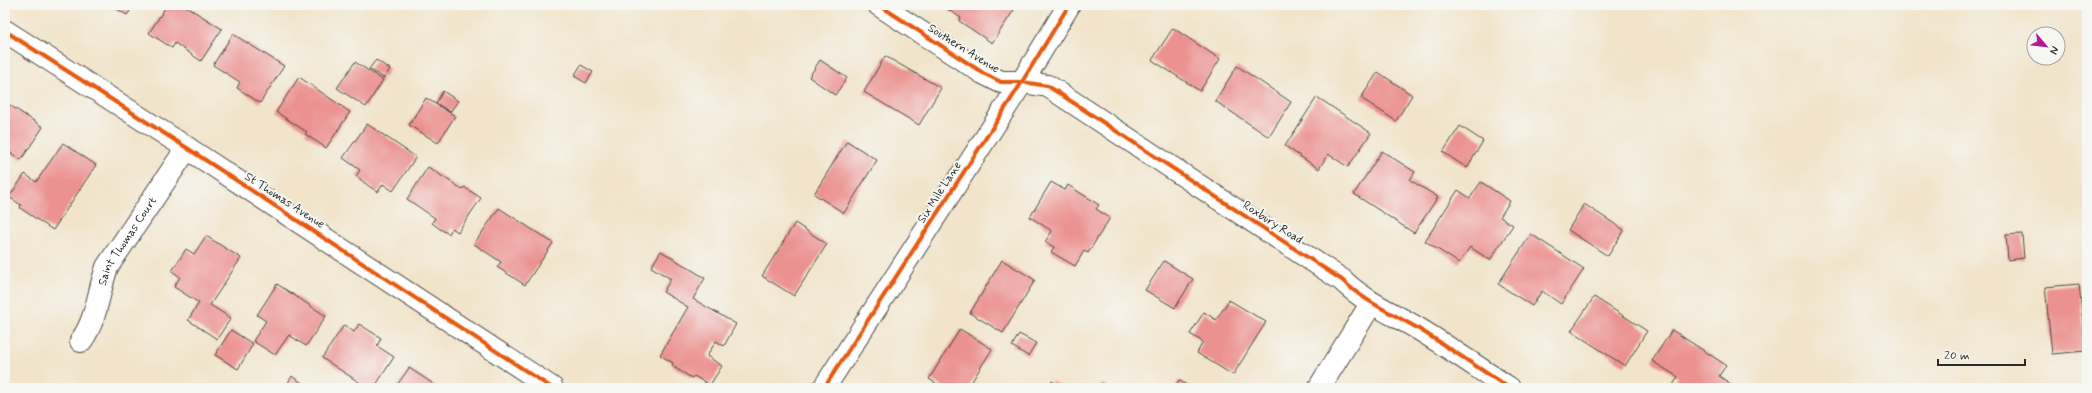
<svg xmlns="http://www.w3.org/2000/svg" width="2092" height="393" font-family="Mynerve,sans-serif">
<style>
.building{fill:#eb9190}
.lines{fill:none;stroke-linecap:round;stroke-linejoin:round}
.minor-casing{stroke:#494743;stroke-width:24}
.minor{stroke:#fff;stroke-width:22}
.cycleway-casing{stroke:#f6f6f2;stroke-width:6}
.cycleway{stroke:#e8590c;stroke-width:4}
.labels{text-anchor:middle;stroke-width:4;stroke-linejoin:round;paint-order:stroke}
.street-label{font-size:12px;fill:#2b2b2b;stroke:#f6f6f2}
</style>
<rect width="100%" height="100%" fill="#f6f6f2"/>
<filter id="ink" filterUnits="userSpaceOnUse"><feTurbulence type="fractalNoise" baseFrequency=".025" numOctaves="2"/><feDisplacementMap in="SourceGraphic" scale="8" xChannelSelector="R" yChannelSelector="G"/><feConvolveMatrix kernelMatrix="1 2 1 2 8 2 1 2 1" color-interpolation-filters="sRGB"/></filter>
<filter id="wash" filterUnits="userSpaceOnUse"><feTurbulence type="fractalNoise" baseFrequency=".012" numOctaves="4" result="noise"/><feDisplacementMap in="SourceGraphic" scale="16" xChannelSelector="R" yChannelSelector="G"/><feGaussianBlur stdDeviation="0.9" result="paint"/><feColorMatrix in="noise" values="0 0 0 0 0 0 0 0 0 0 0 0 0 0 0 0 0 1.4 0 .05"/><feComposite in="paint" operator="in"/></filter>
<g filter="url(#wash)">
<rect width="100%" height="100%" fill="#f1e4cb"/>
<g id="blocks">
<!-- building -->
<g class="building">
<polygon points="110,5 134,5 127,15"/>
<polygon points="167,5 184,5 222,29 201,61 175,43 172,48 149,33"/>
<polygon points="941,5 1007,5 1014,10 992,43 959,21 961,18"/>
<polygon points="1173,28 1220,59 1200,91 1152,60"/>
<polygon points="233,34 284,66 260,103 237,88 240,82 213,65"/>
<polygon points="885,56 941,88 919,125 864,92"/>
<polygon points="376,60 390,69 384,78 369,69"/>
<polygon points="820,60 847,78 835,95 809,77"/>
<polygon points="355,62 383,80 366,107 337,88"/>
<polygon points="581,65 593,72 586,83 574,76"/>
<polygon points="1237,66 1291,102 1269,137 1215,101"/>
<polygon points="1378,72 1412,95 1396,121 1361,98"/>
<polygon points="299,77 350,112 326,148 305,134 307,132 276,112"/>
<polygon points="443,91 458,101 450,112 436,103"/>
<polygon points="1317,97 1371,133 1348,167 1328,154 1319,169 1285,146"/>
<polygon points="426,98 455,116 438,143 409,125"/>
<polygon points="5,102 43,127 21,160 5,149"/>
<polygon points="367,124 416,157 393,191 383,184 378,192 370,187 356,176 360,170 343,158"/>
<polygon points="1460,126 1483,141 1467,168 1443,152"/>
<polygon points="847,141 877,160 844,213 814,194"/>
<polygon points="63,143 96,165 53,230 20,208 21,205 9,197 25,174 36,182"/>
<polygon points="1382,151 1415,172 1410,180 1438,197 1414,233 1354,194"/>
<polygon points="428,167 462,189 464,187 481,198 458,232 452,228 449,234 440,229 432,223 435,218 407,199"/>
<polygon points="1051,182 1065,190 1068,185 1099,205 1096,209 1110,218 1088,253 1084,251 1075,266 1051,252 1054,247 1045,242 1052,231 1030,217"/>
<polygon points="1481,182 1510,201 1500,217 1513,225 1490,260 1470,247 1459,263 1425,241 1458,190 1470,198"/>
<polygon points="1584,204 1624,230 1608,256 1568,230"/>
<polygon points="499,208 553,243 525,285 497,267 501,262 474,244"/>
<polygon points="795,223 827,244 794,296 762,276"/>
<polygon points="1531,234 1584,269 1561,304 1542,291 1532,306 1498,284"/>
<polygon points="2022,234 2024,258 2008,260 2006,235"/>
<polygon points="206,236 241,258 210,305 231,318 217,339 188,320 199,303 174,287 180,277 172,271 186,249 194,254"/>
<polygon points="661,251 705,278 693,299 736,324 724,346 716,341 707,356 722,366 710,385 694,376 692,378 690,377 672,366 673,363 660,355 688,307 663,292 671,279 651,267"/>
<polygon points="1002,260 1035,280 1003,333 970,313"/>
<polygon points="1164,261 1193,279 1175,308 1145,290"/>
<polygon points="277,284 326,316 306,346 289,335 275,355 253,341 266,321 257,315"/>
<polygon points="2079,284 2086,351 2052,354 2045,287"/>
<polygon points="1594,297 1647,331 1625,366 1571,331"/>
<polygon points="1229,300 1266,322 1233,375 1197,353 1203,342 1190,334 1204,312 1216,320"/>
<polygon points="359,324 381,338 377,346 394,357 374,388 368,388 322,358 344,325 354,332"/>
<polygon points="960,329 992,349 968,388 944,388 929,379"/>
<polygon points="231,330 253,344 238,369 215,355"/>
<polygon points="1672,330 1726,365 1719,376 1734,386 1733,388 1671,388 1678,377 1652,361"/>
<polygon points="1019,334 1036,343 1028,356 1012,346"/>
<polygon points="409,368 423,377 439,388 395,388"/>
<polygon points="292,376 293,377 310,388 285,388"/>
<polygon points="1179,380 1191,388 1174,388"/>
<polygon points="1052,381 1062,388 1048,388"/>
<polygon points="1102,383 1109,388 1099,388"/>
</g>
</g>
</g>
<g filter="url(#ink)">
<use href="#blocks" fill-opacity="0" stroke="#494743" stroke-width="1"/>
<g class="lines">
<defs>
<g id="minor">
<path d="M879 5 983 73 1001 82H1022L1048 86 1342 280C1367 304 1393 313 1422 331 1451 349 1480 369 1509 388"/>
<polyline points="5,31 187,148 552,388"/>
<path id="s1" d="M81 341C97 319 98 293 107 267L187 148"/>
<polyline points="824,388 1022,82 1069,5"/>
<polyline points="1319,388 1371,304"/>
</g>
</defs>
<!-- minor casing -->
<use href="#minor" class="minor-casing"/>
<!-- minor -->
<use href="#minor" class="minor"/>
<defs>
<g id="cycleway">
<path d="M879 5 983 73 1001 82H1022L1048 86 1342 280C1367 304 1393 313 1422 331 1451 349 1480 369 1509 388"/>
<polyline points="5,31 187,148 552,388"/>
<polyline points="824,388 1022,82 1069,5"/>
</g>
</defs>
<!-- cycleway casing -->
<use href="#cycleway" class="cycleway-casing"/>
<!-- cycleway -->
<use href="#cycleway" class="cycleway"/>
</g>
</g>
<g class="labels">
<!-- street labels -->
<g class="street-label">
<text transform="translate(964 48) rotate(32)" y="4">Southern Avenue</text>
<text transform="translate(939 192) rotate(-57)" y="4">Six Mile Lane</text>
<text transform="translate(285 200) rotate(33)" y="4">St Thomas Avenue</text>
<text transform="translate(1273 222) rotate(33)" y="4">Roxbury Road</text>
<text dy="4" stroke="none"><textPath href="#s1" startOffset="111">Saint Thomas Court</textPath></text>
</g>
</g>
<!-- margin -->
<rect width="2092" height="393" fill="none" stroke="#f6f6f2" stroke-width="20"/>
<!-- north arrow -->
<g transform="translate(2046 46) rotate(118)"><circle r="19" fill="#f6f6f2" stroke="#a5a5a2"/>
<path d="M0-3L7 15L0 10L-7 15Z" fill="#b5179e"/>
<text y="-6" font-size="11" font-weight="bold" text-anchor="middle" fill="#2b2b2b">N</text>
</g>
<!-- scale -->
<path d="M1938 359v6h87v-6" fill="none" stroke="#2b2b2b" stroke-width="2"/>
<text x="1944" y="359" font-size="12" fill="#2b2b2b" stroke="#f6f6f2" stroke-width="3" paint-order="stroke">20 m</text>
</svg>
